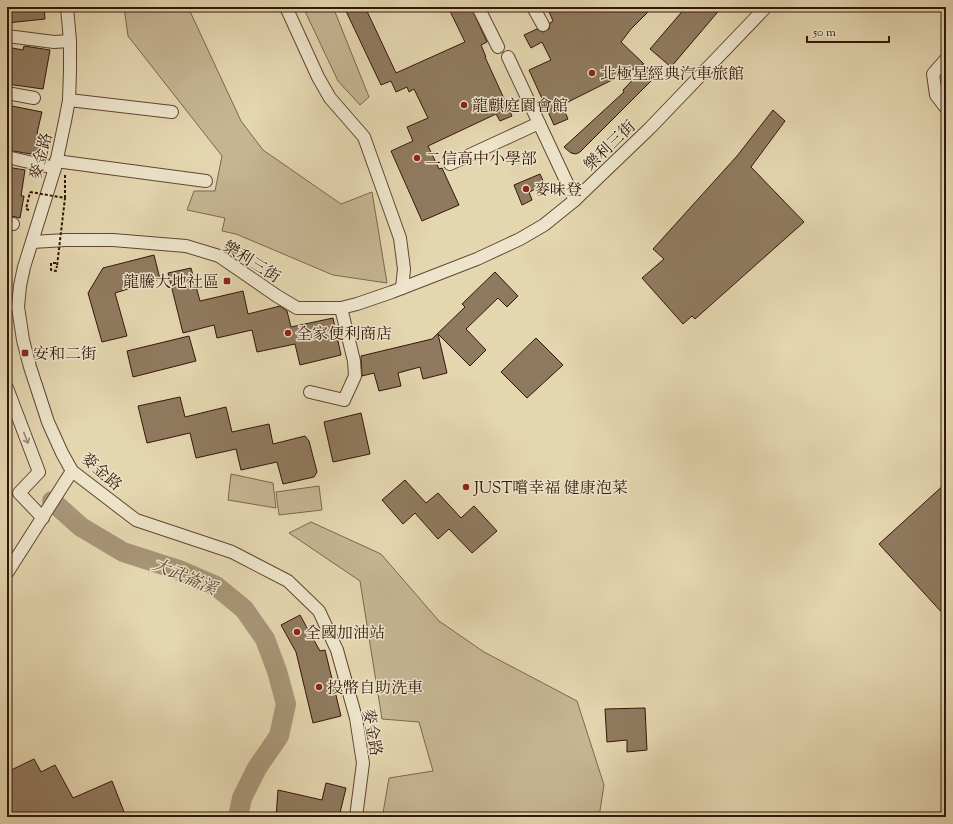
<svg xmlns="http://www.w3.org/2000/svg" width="953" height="824" font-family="'Sorts Mill Goudy','Noto Serif TC',serif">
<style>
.green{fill:#c6b593;stroke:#7d664e}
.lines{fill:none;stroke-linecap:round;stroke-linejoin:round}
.river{stroke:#a89577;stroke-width:20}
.building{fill:#907a5f;stroke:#341609}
.minor-casing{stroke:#604632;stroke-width:14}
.path{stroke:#341609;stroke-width:2;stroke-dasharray:3 2;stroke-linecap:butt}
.minor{stroke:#ede4cb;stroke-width:12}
.path-bridge{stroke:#341609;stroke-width:2;stroke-dasharray:3 2;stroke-linecap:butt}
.oneway{stroke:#9a8774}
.poi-dot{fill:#8f2418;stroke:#ede4cb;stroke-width:1.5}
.labels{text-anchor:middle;stroke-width:3;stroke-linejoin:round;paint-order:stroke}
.poi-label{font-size:16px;fill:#341609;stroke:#ede4cb;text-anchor:start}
.street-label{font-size:16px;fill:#341609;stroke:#ede4cb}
.water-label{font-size:17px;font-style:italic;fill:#624935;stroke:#ede4cb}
</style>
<rect width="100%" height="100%" fill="#e4d6af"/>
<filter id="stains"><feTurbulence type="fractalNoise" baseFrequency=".005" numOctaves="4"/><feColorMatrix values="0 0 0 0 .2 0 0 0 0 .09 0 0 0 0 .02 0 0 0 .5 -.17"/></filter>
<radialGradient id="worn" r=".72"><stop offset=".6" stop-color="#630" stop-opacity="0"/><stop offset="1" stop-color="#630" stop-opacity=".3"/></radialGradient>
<!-- green -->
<g class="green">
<polygon points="124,7 188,7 241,121 263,150 341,204 372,192 387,283 333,275 236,234 222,231 225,218 187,210 194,191 215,191 222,156 128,36"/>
<polygon points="303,7 333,7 369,97 360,105 338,81"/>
<polygon points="231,474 273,483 276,508 228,500"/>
<polygon points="319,486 322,510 279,515 276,492"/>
<polygon points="311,522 381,554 439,621 484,652 577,701 604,785 599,817 389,817 383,813 389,778 433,771 419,722 382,719 360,581 289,533"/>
</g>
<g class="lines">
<!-- river -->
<polyline class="river" points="52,501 81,527 123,552 179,570 216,586 244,609 265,639 277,671 286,704 279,736 257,768 242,798 238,817"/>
</g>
<!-- building -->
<g class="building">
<polygon points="44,7 45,19 7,23 7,8"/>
<polygon points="350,7 365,7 396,73 465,42 448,7 471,7 487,42 481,45 486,57 485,57 512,116 500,121 496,114 428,146 439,169 442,168 459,205 422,221 391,151 413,141 407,127 428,118 414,89 409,92 407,87 396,92 391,81 381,85 345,9"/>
<polygon points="547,7 653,7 631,29 621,42 644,64 562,105 568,119 554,125 529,70 551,60 542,42 531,48 524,35 537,29 543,32 549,29 550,23 553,21"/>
<polygon points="686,7 722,7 671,67 650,49"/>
<polygon points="24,46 50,50 43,89 7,84 7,47 23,50"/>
<polygon points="646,66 656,76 580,152 576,154 571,153 564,147 624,92 623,90"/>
<polygon points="7,105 42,112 37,133 41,134 37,155 7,150"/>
<polygon points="773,110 785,121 751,167 804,222 695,319 692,316 683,324 642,278 664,259 653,249 737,156"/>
<polygon points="7,167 25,170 21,196 24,196 20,218 7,215"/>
<polygon points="540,174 545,185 529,192 532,200 522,205 514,185"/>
<polygon points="154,255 160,279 115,293 127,336 102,342 88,293 103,268"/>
<polygon points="191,268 200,301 243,291 248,314 280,306 287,311 291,327 333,318 341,355 300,365 295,344 257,352 252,330 217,338 214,325 183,333 168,273"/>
<polygon points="495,272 518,296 507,307 498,298 466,329 486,350 470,366 438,334 447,373 423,379 420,367 398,373 401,386 379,391 374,373 362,376 361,356 432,339 465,307 462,304"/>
<polygon points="189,336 196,361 133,377 127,351"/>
<polygon points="536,338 563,365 527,398 501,372"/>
<polygon points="180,397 185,417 226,407 232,432 269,424 273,444 305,436 309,441 317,472 314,477 283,484 277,462 241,470 236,449 196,458 190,433 147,443 138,406"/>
<polygon points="361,413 370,454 333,462 324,422"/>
<polygon points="405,480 426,503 438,493 461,518 474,506 497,531 472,553 449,529 438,539 415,513 403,524 382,500"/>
<polygon points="946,483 946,617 879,544"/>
<polygon points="300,615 320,651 325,650 341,716 313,723 296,652 281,625"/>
<polygon points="645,708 647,750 627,752 627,740 607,742 605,709"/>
<polygon points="34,759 41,772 55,765 73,798 112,781 126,817 7,817 7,772"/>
<polygon points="326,783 346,788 339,817 276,817 278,790 322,800"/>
</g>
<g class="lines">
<defs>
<g id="minor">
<polyline points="67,7 70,41 70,71 69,100 65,121 55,168 24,267 20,286 18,307 23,340 30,367 48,422 62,453 72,471 136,520 232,552 288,581 319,611 337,650 356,718 363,763 356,817"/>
<polyline points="286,7 318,77 330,98 364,137 400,238 404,269 402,288"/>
<polyline points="478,7 498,47"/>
<polyline points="533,7 543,25"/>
<polyline points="7,36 54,42 70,41"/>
<polyline points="508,57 575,200"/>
<polyline points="946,59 933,74 936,95 946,108"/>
<polyline points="7,93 34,98"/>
<polyline points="69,100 172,112"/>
<polyline points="7,157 55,168"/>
<polyline points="56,161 206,181"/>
<polyline points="450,164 539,123"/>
<polyline points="7,223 13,224"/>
<polyline points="32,242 66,240 113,240 186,246 219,256 277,296 297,308 341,308 357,304 392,292 477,259 520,239 544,225 575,200 650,128 766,7"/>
<polyline points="7,388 39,472 19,493 43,518"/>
<polyline points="310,392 344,400 355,376 354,361 341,308"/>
<polyline points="7,573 72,471"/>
</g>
</defs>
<!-- minor casing -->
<use href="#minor" class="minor-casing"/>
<!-- path -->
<g class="path">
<polyline points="65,198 65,175"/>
<polyline points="29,210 26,209 30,192"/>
<polyline points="56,263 51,263 51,270 56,271 57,266"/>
</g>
<!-- minor -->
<use href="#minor" class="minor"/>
<!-- path-bridge -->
<polyline class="path-bridge" points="30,192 65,198 57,266"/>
</g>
<!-- one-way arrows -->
<defs><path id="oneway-shaft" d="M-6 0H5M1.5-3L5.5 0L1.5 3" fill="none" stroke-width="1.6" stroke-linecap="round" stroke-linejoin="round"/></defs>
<use class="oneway" href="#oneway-shaft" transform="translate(26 438) rotate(69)"/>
<!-- markers -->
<g class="poi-dot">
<circle cx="592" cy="73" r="4"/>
<circle cx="464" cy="105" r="4"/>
<circle cx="417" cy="158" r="4"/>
<circle cx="526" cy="189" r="4"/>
<rect x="223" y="277" width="8" height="8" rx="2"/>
<circle cx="288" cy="333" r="4"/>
<rect x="21" y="349" width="8" height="8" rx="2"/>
<circle cx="466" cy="487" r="4"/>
<circle cx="297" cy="632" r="4"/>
<circle cx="319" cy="687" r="4"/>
</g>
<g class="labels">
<!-- poi labels -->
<g class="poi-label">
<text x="600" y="79">北極星經典汽車旅館</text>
<text x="472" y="111">龍麒庭園會館</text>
<text x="425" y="164">二信高中小學部</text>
<text x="534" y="195">麥味登</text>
<text x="219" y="287" text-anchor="end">龍騰大地社區</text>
<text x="296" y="339">全家便利商店</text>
<text x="33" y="359">安和二街</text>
<text x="474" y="493">JUST嚐幸福 健康泡菜</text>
<text x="305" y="638">全國加油站</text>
<text x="327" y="693">投幣自助洗車</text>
</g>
<!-- street labels -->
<g class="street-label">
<text transform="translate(609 145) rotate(-44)" y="6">樂利三街</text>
<text transform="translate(40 156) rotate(-75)" y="6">麥金路</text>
<text transform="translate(252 261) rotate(32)" y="6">樂利三街</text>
<text transform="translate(102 471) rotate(41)" y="6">麥金路</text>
<text transform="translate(373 732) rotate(80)" y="6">麥金路</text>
</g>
<!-- water labels -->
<g class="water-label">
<text transform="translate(185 576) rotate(23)" y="6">大武崙溪</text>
</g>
</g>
<!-- margin -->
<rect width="953" height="824" fill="none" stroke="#e4d6af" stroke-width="24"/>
<rect x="8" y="8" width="937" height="808" fill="none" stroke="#341609" stroke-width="2"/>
<rect x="12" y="12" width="929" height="800" fill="none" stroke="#341609"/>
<!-- scale -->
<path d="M807 36v6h82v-6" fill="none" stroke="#341609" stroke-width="2"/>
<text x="813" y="36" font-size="12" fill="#341609" stroke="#ede4cb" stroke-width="3" paint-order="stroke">50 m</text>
<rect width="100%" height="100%" filter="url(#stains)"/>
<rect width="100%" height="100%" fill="url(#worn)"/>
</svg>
